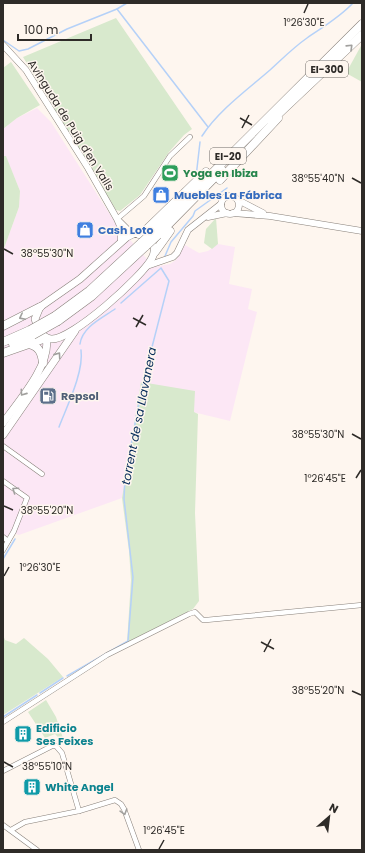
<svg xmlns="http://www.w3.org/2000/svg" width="365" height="853" font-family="Poppins,sans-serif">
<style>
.industrial{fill:#fce7f5}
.green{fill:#d8e9cd}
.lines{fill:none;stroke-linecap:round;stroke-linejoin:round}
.stream{stroke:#b5d1f8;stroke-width:1.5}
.minor-casing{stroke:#88807a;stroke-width:5.5}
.tertiary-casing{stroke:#88807a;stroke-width:7}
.secondary-casing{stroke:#88807a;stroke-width:8}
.trunk-casing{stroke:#88807a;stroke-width:9}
.minor{stroke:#fff;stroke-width:4.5}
.tertiary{stroke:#fff;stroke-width:6}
.secondary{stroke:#fff;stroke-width:7}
.trunk{stroke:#fff;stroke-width:8}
.trunk-bridge-casing{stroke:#88807a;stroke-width:9;stroke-linecap:butt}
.trunk-bridge{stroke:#fff;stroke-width:8}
.oneway{stroke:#a1a09e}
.ticks{fill:none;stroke:#2e2b28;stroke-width:1.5}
.labels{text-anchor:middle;stroke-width:3;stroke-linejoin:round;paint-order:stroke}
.shield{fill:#fef6ef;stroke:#6c6864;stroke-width:1}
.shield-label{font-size:10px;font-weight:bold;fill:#2e2b28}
.street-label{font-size:11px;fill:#2e2b28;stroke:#fef6ef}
.leisure-label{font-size:11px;font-weight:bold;fill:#27864d;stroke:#fef6ef;text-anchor:start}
.shop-label{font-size:11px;font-weight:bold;fill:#366cbe;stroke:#fef6ef;text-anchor:start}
.service-label{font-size:11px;font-weight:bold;fill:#4e5e75;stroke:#fef6ef;text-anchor:start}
.culture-label{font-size:11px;font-weight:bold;fill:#0d838f;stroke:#fef6ef;text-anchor:start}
.water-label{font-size:12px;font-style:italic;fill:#052b59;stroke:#fef6ef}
.ticks-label{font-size:10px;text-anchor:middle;fill:#2e2b28;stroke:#fef6ef;stroke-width:3;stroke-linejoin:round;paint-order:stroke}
</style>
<rect width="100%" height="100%" fill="#fef6ef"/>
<!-- industrial -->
<polygon class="industrial" points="37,108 51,122 116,224 154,267 170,264 176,260 185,245 199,253 208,251 218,244 235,247 229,284 252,289 248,309 257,312 230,421 193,412 135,418 122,498 19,535 10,532 3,545 3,251 19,207 20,191 6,157 3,156 3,129 17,118"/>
<!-- green -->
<g class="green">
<polygon points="116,18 192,129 184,135 169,152 140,195 120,211 116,210 23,57"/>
<polygon points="362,44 362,82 346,73"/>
<polygon points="11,62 40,105 17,118 3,129 3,68"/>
<polygon points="3,156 6,156 20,191 19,207 3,251"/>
<polygon points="216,218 218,244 212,249 204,243 206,229"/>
<polygon points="141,382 195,391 194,412 198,414 195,513 199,601 193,609 127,643 131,580 129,551 122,498"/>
<polygon points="3,635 5,640 16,644 24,638 48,659 63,677 3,715"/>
<polygon points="46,700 56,717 65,744 55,734 45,738 28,712"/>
</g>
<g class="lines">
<!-- stream -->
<g class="stream">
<polyline points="117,9 127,3"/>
<polyline points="3,40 19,51 28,49 67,29 117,9 208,127"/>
<path d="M202 136C219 110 247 90 270 70 282 59 294 47 307 38 323 27 340 17 353 3"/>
<polyline points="196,177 200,142"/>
<polyline points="165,256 171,242 193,216 195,211 227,188"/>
<path d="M80 344C82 327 102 318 115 309"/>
<path d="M59 427C67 406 84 372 81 350"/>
<polyline points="3,559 15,539"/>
<polyline points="67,676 128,641 133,577 124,499 125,477 143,382 169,281 161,268 121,303"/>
<polyline points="40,693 63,678"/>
<polyline points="3,717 37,695"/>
</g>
<defs>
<g id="minor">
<polyline points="117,219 144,196 170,156 190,137"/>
<polyline points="3,446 42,474"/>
<polyline points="3,481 27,498 14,531 3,550"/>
<polyline points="3,537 8,541"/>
<polyline points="3,722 107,655 189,614 195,612 203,620 206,620 362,605"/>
<polyline points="3,771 52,746 56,746 62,753 79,811"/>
<polyline points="3,825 37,850"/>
<polyline points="11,830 25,822 79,811 115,800 121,804 124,809 139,850"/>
</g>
<g id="tertiary">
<polyline points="3,45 26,70 88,168 117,219 121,228 121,241"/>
<circle cx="230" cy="205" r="9"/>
<polyline points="238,200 263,213"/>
<polyline points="233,213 270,216 362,231"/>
<polyline points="208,217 227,213"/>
<polyline points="120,222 128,230 135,233"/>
<polyline points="147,266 173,257 177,253 188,230 221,204"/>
</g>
<g id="secondary">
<path d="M135 233 145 236 154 247C155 251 154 254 152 258 143 276 71 341 51 339 42 338 37 327 35 319L40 307 80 279 127 237Z"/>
<path d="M3 423C18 402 52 364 46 338"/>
<polyline points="3,435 75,331"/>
</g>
<g id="trunk">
<polyline points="271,121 362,35"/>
<polyline points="220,180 278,118"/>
<polyline points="154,231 362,24"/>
<polyline points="139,234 145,231 206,172"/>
<polyline points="158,235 222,170"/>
<polyline points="155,252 170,231"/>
<polyline points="55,316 89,291 142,242"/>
<polyline points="58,321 92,296 146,246"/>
<polyline points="3,326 40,307"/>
<polyline points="3,342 30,330"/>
<polyline points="13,344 33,335"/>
<path d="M29 344C39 346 42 353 43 363"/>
<polyline points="3,353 46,338"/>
</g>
</defs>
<!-- minor casing -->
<use href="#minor" class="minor-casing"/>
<!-- tertiary casing -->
<use href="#tertiary" class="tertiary-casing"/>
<!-- secondary casing -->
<use href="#secondary" class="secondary-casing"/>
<!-- trunk casing -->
<use href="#trunk" class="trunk-casing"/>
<!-- minor -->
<use href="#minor" class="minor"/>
<!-- tertiary -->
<use href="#tertiary" class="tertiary"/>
<!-- secondary -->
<use href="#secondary" class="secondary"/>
<!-- trunk -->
<use href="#trunk" class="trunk"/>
<defs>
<g id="trunk-bridge">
<polyline points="142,242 154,231"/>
<polyline points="146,246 158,235"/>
<polyline points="30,330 55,316"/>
<polyline points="33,335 58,321"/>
</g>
</defs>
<!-- trunk-bridge casing -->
<use href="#trunk-bridge" class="trunk-bridge-casing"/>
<!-- trunk-bridge -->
<use href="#trunk-bridge" class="trunk-bridge"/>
</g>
<!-- one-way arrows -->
<defs><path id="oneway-chevron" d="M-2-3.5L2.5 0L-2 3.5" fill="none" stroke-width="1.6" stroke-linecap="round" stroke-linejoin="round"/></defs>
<g class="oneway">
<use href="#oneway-chevron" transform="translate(350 47) rotate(-44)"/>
<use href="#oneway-chevron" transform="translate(22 317) rotate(153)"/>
<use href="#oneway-chevron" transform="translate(58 355) rotate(-55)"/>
<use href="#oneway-chevron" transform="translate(23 393) rotate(125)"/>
<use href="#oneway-chevron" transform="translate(15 490) rotate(-145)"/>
<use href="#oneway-chevron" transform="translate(124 812) rotate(73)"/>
</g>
<!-- ticks -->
<path class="ticks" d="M304 13 308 4M240 118 252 125M242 128 249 115M352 178 361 183M4 249 13 254M133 318 146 325M136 327 143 315M352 434 361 439M356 478 361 470M4 506 13 510M4 576 9 567M261 642 274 649M264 652 271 639M352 691 361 695M4 762 13 767M159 849 164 840"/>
<!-- icons -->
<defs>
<symbol id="stadium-square" viewBox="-11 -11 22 22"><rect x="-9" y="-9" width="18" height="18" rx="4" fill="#2e9e5b" stroke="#fef6ef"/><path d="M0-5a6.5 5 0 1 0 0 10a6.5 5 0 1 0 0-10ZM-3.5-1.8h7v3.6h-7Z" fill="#fff"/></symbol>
<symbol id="shop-square" viewBox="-11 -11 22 22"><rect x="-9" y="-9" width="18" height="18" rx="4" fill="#3f7fe0" stroke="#fef6ef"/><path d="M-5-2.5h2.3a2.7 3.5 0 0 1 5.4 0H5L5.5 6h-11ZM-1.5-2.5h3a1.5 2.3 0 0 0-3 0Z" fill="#fff"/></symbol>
<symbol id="fuel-square" viewBox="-11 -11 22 22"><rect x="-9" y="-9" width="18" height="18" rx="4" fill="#5c6f8a" stroke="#fef6ef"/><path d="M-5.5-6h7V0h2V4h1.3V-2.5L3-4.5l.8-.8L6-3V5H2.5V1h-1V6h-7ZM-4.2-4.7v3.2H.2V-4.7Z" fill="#fff"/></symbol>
<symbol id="building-square" viewBox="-11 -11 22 22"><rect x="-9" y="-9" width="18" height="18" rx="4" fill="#0f9aa8" stroke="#fef6ef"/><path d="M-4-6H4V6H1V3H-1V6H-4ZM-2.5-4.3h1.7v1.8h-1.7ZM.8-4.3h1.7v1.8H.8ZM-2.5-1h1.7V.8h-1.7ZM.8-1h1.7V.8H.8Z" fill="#fff"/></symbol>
</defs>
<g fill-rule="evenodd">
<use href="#stadium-square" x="160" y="163" width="20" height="20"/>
<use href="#shop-square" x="151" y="185" width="20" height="20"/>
<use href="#shop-square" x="75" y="220" width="20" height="20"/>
<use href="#fuel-square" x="38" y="386" width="20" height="20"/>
<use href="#building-square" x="13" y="724" width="20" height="20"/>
<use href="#building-square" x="22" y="777" width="20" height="20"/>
</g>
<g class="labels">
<!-- shield labels -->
<g class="shield">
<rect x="306" y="61" width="42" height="16" rx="3"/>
<rect x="210" y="148" width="36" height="16" rx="3"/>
</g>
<g class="shield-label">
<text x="327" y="73">EI-300</text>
<text x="228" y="160">EI-20</text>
</g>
<!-- street labels -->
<g class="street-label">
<text transform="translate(71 125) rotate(58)" y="4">Avinguda de Puig d'en Valls</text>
</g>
<!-- leisure labels -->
<g class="leisure-label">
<text x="183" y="177">Yoga en Ibiza</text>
</g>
<!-- shop labels -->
<g class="shop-label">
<text x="174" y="199">Muebles La Fábrica</text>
<text x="98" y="234">Cash Loto</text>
</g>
<!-- service labels -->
<g class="service-label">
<text x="61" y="400">Repsol</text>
</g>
<!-- culture labels -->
<g class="culture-label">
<text x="36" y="732">Edificio<tspan x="36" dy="13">Ses Feixes</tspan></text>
<text x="45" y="791">White Angel</text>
</g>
<!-- water labels -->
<g class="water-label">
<text transform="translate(139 416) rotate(-79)" y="4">torrent de sa Llavanera</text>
</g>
</g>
<g class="ticks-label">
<text x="304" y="26">1°26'30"E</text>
<text x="318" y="182">38°55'40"N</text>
<text x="47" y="257">38°55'30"N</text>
<text x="318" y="438">38°55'30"N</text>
<text x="325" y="482">1°26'45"E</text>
<text x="47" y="514">38°55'20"N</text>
<text x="40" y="571">1°26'30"E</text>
<text x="318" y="694">38°55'20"N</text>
<text x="47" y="770">38°55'10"N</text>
<text x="164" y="834">1°26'45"E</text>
</g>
<!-- border -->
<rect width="365" height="853" fill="none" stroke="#2e2b28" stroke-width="8"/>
<!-- north arrow -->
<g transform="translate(329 817) rotate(28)" stroke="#fef6ef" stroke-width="3" paint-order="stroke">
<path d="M0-3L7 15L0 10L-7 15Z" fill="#2e2b28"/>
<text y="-6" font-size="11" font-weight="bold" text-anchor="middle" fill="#2e2b28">N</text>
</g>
<!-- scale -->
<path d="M18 34v6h73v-6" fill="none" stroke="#2e2b28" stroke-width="2"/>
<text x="24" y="34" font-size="12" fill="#2e2b28" stroke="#fef6ef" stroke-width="3" paint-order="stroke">100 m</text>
</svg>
